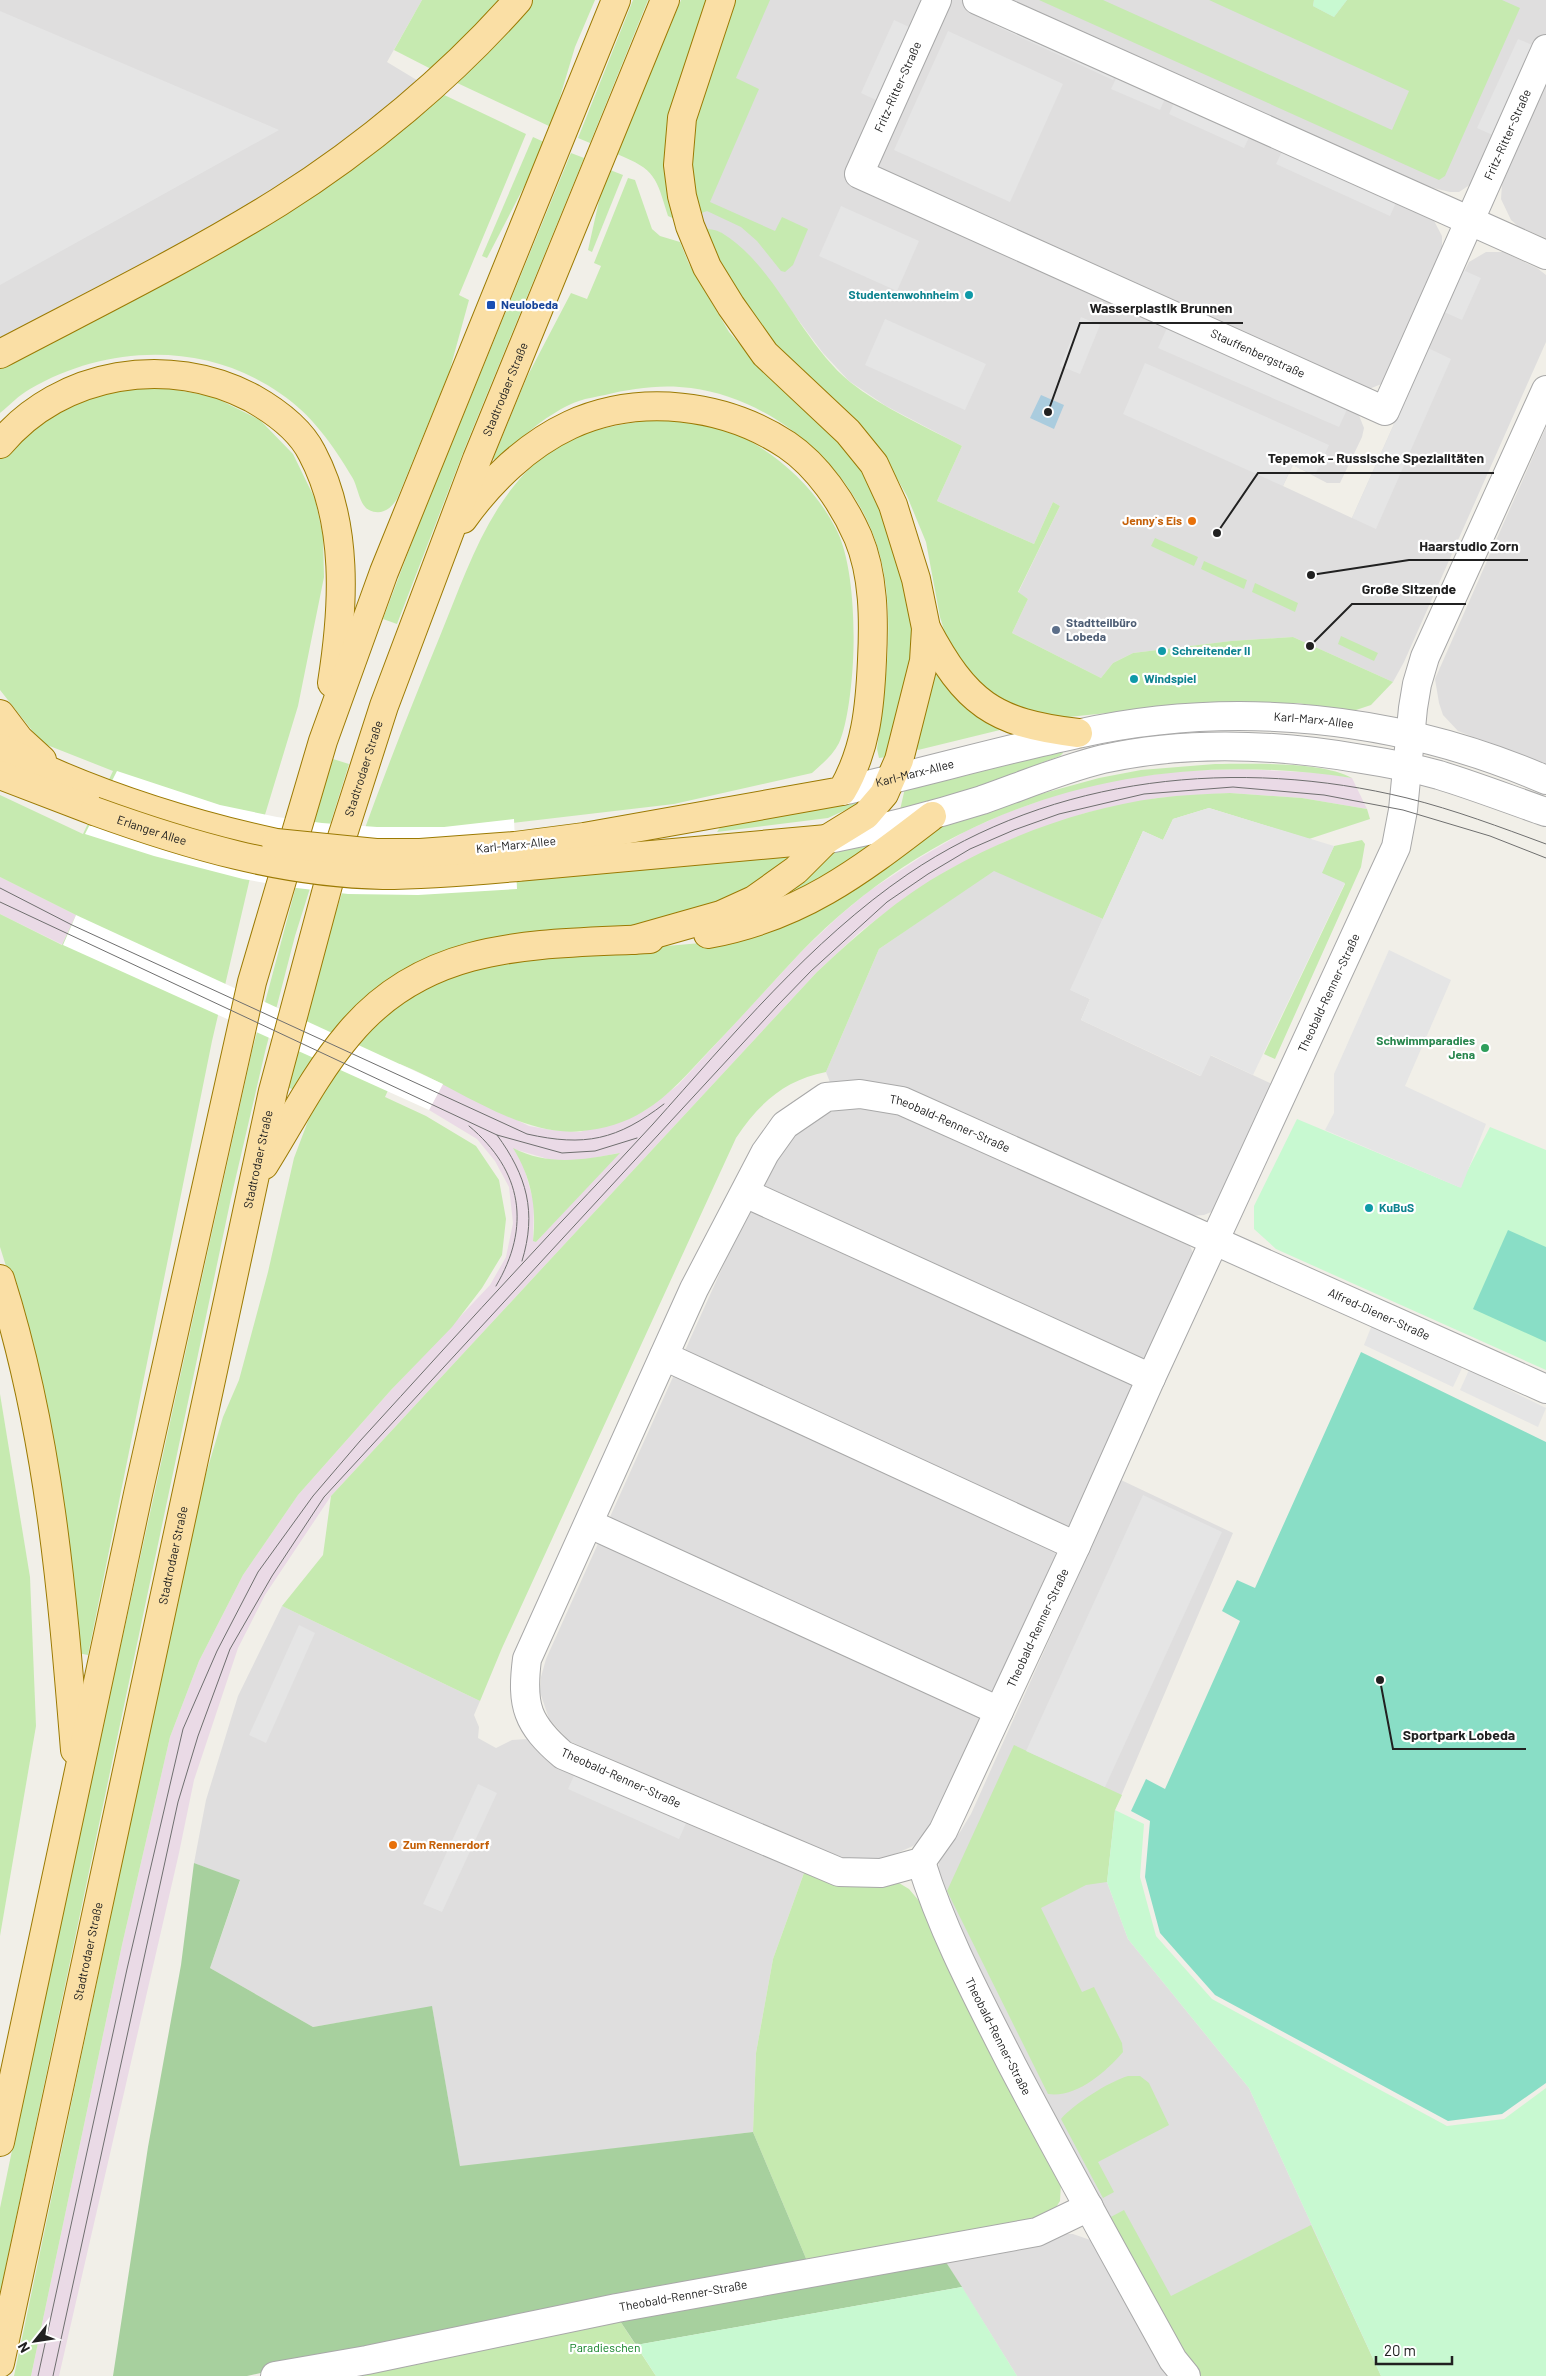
<svg xmlns="http://www.w3.org/2000/svg" width="1546" height="2376" font-family="Barlow,sans-serif">
<style>
.residential{fill:#dfdede}
.industrial{fill:#eadae6;fill-rule:evenodd}
.grass{fill:#c6eab0}
.forest{fill:#a7d09e}
.park{fill:#c8f9d1}
.pitch{fill:#89dec6}
.parking{fill:#e5e5e5}
.water{fill:#aaccde}
.pier{fill:#fff}
.lines{fill:none;stroke-linecap:round;stroke-linejoin:round}
.minor-casing{stroke:#a8a8a8;stroke-width:30}
.major-casing{stroke:#9b7a03;stroke-width:30}
.minor{stroke:#fff;stroke-width:28}
.major{stroke:#fadfa5;stroke-width:28}
.tram{stroke:#6f6f6f;stroke-width:1}
.major-bridge-casing{stroke:#9b7a03;stroke-width:30;stroke-linecap:butt}
.major-bridge{stroke:#fadfa5;stroke-width:28}
.culture-dot{fill:#0f9aa8;stroke:#fff;stroke-width:2}
.transit-dot{fill:#1a4fb4;stroke:#fff;stroke-width:2}
.food-dot{fill:#e8710a;stroke:#fff;stroke-width:2}
.service-dot{fill:#5c6f8a;stroke:#fff;stroke-width:2}
.leisure-dot{fill:#2e9e5b;stroke:#fff;stroke-width:2}
.labels{text-anchor:middle;stroke-width:4.5;stroke-linejoin:round;paint-order:stroke}
.street-label{font-size:12px;fill:#212121;stroke:#fff}
.culture-label{font-size:12px;font-weight:bold;fill:#0d838f;stroke:#fff;text-anchor:start}
.transit-label{font-size:12px;font-weight:bold;fill:#164399;stroke:#fff;text-anchor:start}
.food-label{font-size:12px;font-weight:bold;fill:#c56008;stroke:#fff;text-anchor:end}
.service-label{font-size:12px;font-weight:bold;fill:#4e5e75;stroke:#fff;text-anchor:start}
.leisure-label{font-size:12px;font-weight:bold;fill:#27864d;stroke:#fff;text-anchor:end}
.park-label{font-size:12px;fill:#0e8024;stroke:#fff}
.leader{fill:none;stroke:#212121;stroke-width:2}
.callout-dot{fill:#212121;stroke:#fff;stroke-width:2}
.callout-label{font-size:14px;text-anchor:middle;font-weight:bold;fill:#212121;stroke:#fff;stroke-width:4.5;stroke-linejoin:round;paint-order:stroke}
</style>
<rect width="100%" height="100%" fill="#f1efe8"/>
<!-- residential -->
<g class="residential">
<polygon points="0,0 422,0 387,62 420,82 399,101 275,193 0,343"/>
<polygon points="734,0 1546,0 1546,238 1519,227 1511,220 1501,199 1502,184 1507,173 1485,163 1474,182 1459,192 1450,192 1421,185 1431,215 1442,236 1442,251 1384,383 1369,389 1358,413 1364,428 1362,437 1340,483 1327,483 1293,465 1283,486 1352,518 1444,312 1469,262 1486,252 1503,252 1537,268 1546,275 1546,342 1404,662 1393,682 1293,637 1231,641 1133,653 1113,663 1101,678 1012,633 1028,599 1018,593 1060,506 1053,502 1034,544 937,501 962,446 886,406 849,381 823,353 757,265 720,232 703,228 699,214"/>
<polygon points="1546,427 1546,766 1458,731 1443,715 1439,703 1435,679"/>
<polygon points="994,870 1103,919 1071,990 1090,999 1081,1020 1200,1076 1210,1055 1274,1085 1216,1210 1204,1215 1189,1216 891,1085 869,1082 831,1085 826,1072 879,949"/>
<polygon points="858,1106 895,1110 1189,1244 1194,1255 951,1802 925,1837 913,1846 886,1858 865,1863 817,1854 569,1741 549,1719 540,1692 541,1677 546,1659 773,1155 780,1144 821,1114"/>
<polygon points="1121,1480 1233,1533 1115,1810 1107,1882 1128,1939 1249,2088 1381,2376 1179,2357 952,1922 937,1873 941,1854 960,1832 971,1814"/>
<polygon points="282,1606 480,1701 474,1715 479,1727 478,1738 496,1748 512,1740 527,1739 687,1821 804,1873 773,1959 756,2053 753,2132 460,2167 432,2007 313,2027 210,1968 240,1881 194,1863 206,1800 238,1696"/>
<polygon points="1062,2234 1073,2234 1096,2242 1178,2376 1017,2376 944,2259"/>
</g>
<!-- industrial -->
<g class="industrial">
<path d="M1242 769 1322 773 1352 778 1367 809 1302 798 1230 793 1157 798 1085 813 1004 842 948 870 902 900 860 932 817 972 331 1496 265 1595 238 1648 194 1780 179 1853 59 2376H31L122 1945 170 1737 199 1661 243 1575 298 1495 391 1390 490 1285 506 1257 513 1223 509 1187 495 1161 477 1139 429 1110 443 1084 529 1126 551 1130 580 1132 644 1111 678 1085 802 951 839 916 869 891 921 857 966 831 1006 813 1070 790 1127 778 1179 771ZM514 1149 555 1161H578L619 1153 536 1242 533 1240 534 1203 523 1164Z"/>
<polygon points="0,877 76,915 63,945 0,914"/>
</g>
<!-- grass -->
<g class="grass">
<polygon points="422,0 504,0 433,70 394,50"/>
<polygon points="533,0 595,0 575,47 551,127 453,81"/>
<polygon points="633,0 648,0 590,143 578,138"/>
<path d="M681 0H708L677 220 668 216C656 177 656 170 617 154Z"/>
<path d="M734 0H770L736 78 759 89 710 202 775 231 782 217 808 229 793 265 785 272 781 271 757 241 741 227 707 211 699 214C694 189 689 163 692 137 699 90 719 45 734 0Z"/>
<polygon points="1039,0 1103,0 1392,130 1409,91 1209,0 1314,0 1313,6 1334,17 1347,0 1502,0 1520,8 1445,176 1439,180"/>
<path d="M440 93 526 134 459 295 469 300 449 373 397 499C391 509 381 516 369 510 359 505 358 486 352 477 333 445 312 415 281 394 207 341 107 344 30 389 19 395 10 405 0 413V367Z"/>
<polygon points="533,137 544,142 529,177 487,258 482,256"/>
<polygon points="571,153 584,158 466,445 397,624 383,619 420,521"/>
<polygon points="610,170 623,175 592,252 588,250 601,192"/>
<path d="M628 178 635 180 652 229 660 236 680 242 689 264 729 332 753 359 808 410 856 462 879 500 911 614 914 652 886 757 879 758 877 749C887 671 902 585 863 512 830 449 762 397 691 388 663 384 632 388 605 395 596 397 587 398 579 401 552 410 515 440 500 463L493 459 527 377 571 293 587 299 601 266 594 263Z"/>
<path d="M703 228C709 229 717 230 722 233 775 265 801 342 850 382 883 408 924 426 962 446L937 501 1034 544 1053 502 1060 506 1018 592 1028 599 1012 633 1101 678 1113 663 1133 653 1231 641 1293 637 1393 682 1371 705 1353 711 1297 703H1207L1058 718 1029 711 994 695 969 674 949 646 940 617 926 542 907 496 879 447 855 421 774 343 715 257Z"/>
<path d="M132 388 172 389 214 397 260 420 293 454 315 499 323 536 324 577 298 706 264 818 212 1041 88 1655 72 1652 25 1327 0 1247V914L62 945 76 915 0 877V795L83 834 113 771 42 743 0 690V458C30 413 82 399 132 388Z"/>
<path d="M653 419C681 420 712 422 738 435 778 454 815 488 835 527 853 559 855 624 853 661 852 681 848 724 839 743 833 755 822 764 812 773L674 804 478 827 580 872 804 851 747 894 658 924 467 947 297 1091 287 1087C303 1029 317 969 336 911 367 818 403 726 440 636 464 578 484 514 529 469 566 431 604 428 653 419Z"/>
<polygon points="1155,538 1198,557 1194,566 1151,546"/>
<polygon points="1204,561 1247,580 1244,589 1201,569"/>
<polygon points="1255,583 1298,603 1295,612 1252,592"/>
<polygon points="1341,636 1378,653 1374,661 1338,644"/>
<polygon points="935,662 1004,729 918,750 915,747 931,691"/>
<polygon points="1062,750 1063,753 1060,756 953,796 900,810 905,788"/>
<polygon points="333,759 349,764 295,936 265,1052 231,1198 0,2294 0,2208 58,1930 252,1051 314,819"/>
<path d="M1215 764C1250 764 1321 761 1352 778 1147 746 947 801 801 952 770 985 740 1019 708 1052 688 1073 669 1096 644 1111 625 1123 604 1129 582 1131 522 1138 455 1086 400 1064L385 1097 426 1116 476 1146 499 1180 506 1219 502 1255 482 1288 452 1327 391 1390 298 1495 243 1575 199 1661 170 1737 122 1945 31 2376H14L199 1497 223 1417 239 1380 268 1272 294 1158 308 1121 326 1084 371 1026 427 983 494 961 701 943 928 829 990 808 1099 778 1141 770Z"/>
<path d="M1230 793 1302 798 1367 809 1370 819 1309 839 1209 808 1173 819 1163 840 1143 831 1103 919 994 871 879 949 826 1072C785 1080 759 1103 736 1138L502 1648 480 1701 282 1606 323 1555 331 1496 817 972C858 934 899 897 948 870 1009 835 1088 807 1158 798 1182 795 1206 794 1230 793Z"/>
<polygon points="865,794 861,803 828,818 717,832 721,826"/>
<polygon points="882,837 883,845 784,898 784,895 808,877 837,847"/>
<polygon points="1362,840 1365,844 1361,867 1275,1059 1264,1054 1345,884 1321,873 1334,846"/>
<path d="M513 1148C548 1166 583 1160 620 1153L536 1242 533 1241C537 1207 531 1177 513 1148Z"/>
<polygon points="0,1394 30,1577 36,1726 0,1936"/>
<path d="M1014 1745 1122 1795 1115 1810 1107 1882 1086 1885 1041 1908 1082 1992 1094 1987 1122 2043 1123 2052C1105 2073 1076 2098 1048 2094L947 1891Z"/>
<polygon points="804,1873 838,1885 892,1881 899,1883 909,1889 925,1908 1061,2183 1060,2201 1050,2217 810,2268 753,2132 756,2053 773,1959"/>
<path d="M1128 2076H1140L1149 2083 1169 2125 1098 2162 1114 2192 1103 2198 1061 2119C1074 2104 1108 2082 1128 2076Z"/>
<polygon points="1124,2210 1171,2296 1311,2225 1381,2376 1194,2376 1105,2220"/>
<polygon points="618,2318 656,2376 307,2376"/>
</g>
<!-- forest -->
<g class="forest">
<polygon points="194,1863 240,1880 210,1968 313,2027 432,2006 460,2166 753,2132 810,2268 375,2347 247,2376 113,2376 148,2147 181,1965"/>
<polygon points="944,2259 962,2287 636,2345 618,2318"/>
</g>
<!-- park -->
<g class="park">
<polygon points="1314,0 1347,0 1334,17 1313,6"/>
<polygon points="1297,1119 1459,1187 1490,1127 1546,1150 1546,1370 1276,1249 1254,1229 1254,1206"/>
<polygon points="1115,1810 1144,1824 1140,1877 1156,1936 1212,1999 1447,2126 1504,2119 1546,2088 1546,2376 1381,2376 1249,2088 1128,1939 1107,1882"/>
<polygon points="962,2287 1017,2376 656,2376 636,2345"/>
</g>
<!-- pitch -->
<g class="pitch">
<polygon points="1508,1230 1546,1247 1546,1342 1473,1309"/>
<polygon points="1361,1352 1546,1442 1546,2083 1502,2114 1448,2121 1215,1995 1160,1933 1145,1877 1150,1821 1131,1811 1146,1779 1165,1789 1240,1621 1222,1611 1237,1580 1255,1588"/>
</g>
<!-- parking -->
<g class="parking">
<polygon points="0,11 279,130 0,285"/>
<polygon points="998,17 1117,72 1113,80 994,25"/>
<polygon points="894,20 909,27 876,100 861,93"/>
<polygon points="948,31 1063,84 1010,202 894,150"/>
<polygon points="1518,39 1537,47 1497,137 1477,128"/>
<polygon points="1119,72 1167,94 1160,110 1111,89"/>
<polygon points="1176,98 1252,131 1244,148 1169,114"/>
<polygon points="1284,147 1398,198 1390,216 1276,164"/>
<polygon points="841,206 919,241 897,291 819,256"/>
<polygon points="1463,270 1481,278 1462,320 1444,312"/>
<polygon points="1081,317 1100,325 1080,374 1060,366"/>
<polygon points="885,319 986,364 965,410 865,365"/>
<polygon points="1167,328 1348,407 1339,427 1158,348"/>
<polygon points="1428,348 1451,359 1376,529 1352,518"/>
<polygon points="1145,363 1329,445 1315,475 1292,465 1283,486 1123,414"/>
<polygon points="1209,808 1334,846 1322,873 1345,883 1253,1075 1211,1055 1201,1076 1081,1020 1090,999 1070,990 1143,831 1163,840 1173,819"/>
<polygon points="1389,950 1451,980 1405,1086 1486,1124 1461,1188 1325,1130 1334,1113 1334,1074"/>
<polygon points="1372,1325 1462,1368 1453,1387 1364,1345"/>
<polygon points="1469,1370 1546,1408 1538,1427 1460,1390"/>
<polygon points="1143,1495 1222,1532 1105,1787 1026,1751"/>
<polygon points="299,1625 315,1633 266,1743 249,1735"/>
<polygon points="576,1771 687,1821 679,1839 568,1789"/>
<polygon points="478,1784 497,1793 442,1912 423,1904"/>
</g>
<!-- water -->
<polygon class="water" points="1041,395 1064,405 1054,429 1030,418"/>
<!-- pier -->
<g class="pier">
<polygon points="117,771 220,805 277,817 322,823 377,827 444,827 514,819 517,889 418,895 348,894 288,887 243,879 154,856 85,834"/>
<polygon points="76,915 443,1084 429,1110 63,945"/>
</g>
<g class="lines">
<defs>
<g id="minor">
<path id="s1" d="M937 0 859 174 1385 411 1546 49"/>
<polyline points="977,0 1546,255"/>
<path id="s2" d="M1546 390 1425 657 1417 684 1413 708 1403 810 1396 847 1151 1378 1076 1546 943 1831 921 1862 881 1873 839 1872 563 1755C527 1724 521 1706 527 1659L694 1289 765 1153 785 1125 826 1097 860 1094 902 1101 1546 1389"/>
<path id="s3" d="M842 791C921 773 998 751 1077 734 1234 699 1399 716 1546 780"/>
<path d="M829 839C881 829 931 816 982 800 1022 786 1062 769 1103 759 1189 740 1276 744 1362 759 1388 763 1414 768 1439 775 1475 786 1511 800 1546 812"/>
<polyline points="745,1193 1151,1378"/>
<polyline points="664,1356 1076,1546"/>
<polyline points="590,1524 999,1711"/>
<path id="s4" d="M921 1862C943 1933 978 1998 1012 2065 1064 2164 1119 2262 1173 2360L1186 2376"/>
<path id="s5" d="M275 2376 367 2360 617 2308 1037 2232 1089 2207"/>
</g>
<g id="major">
<path d="M0 354C93 305 189 258 279 202 365 148 451 76 518 0"/>
<path d="M0 444C61 371 169 354 252 398 275 411 300 429 312 453 349 523 344 607 332 683"/>
<path d="M463 519C490 481 527 445 570 425 640 393 725 404 787 445 818 466 843 503 858 537 874 575 874 620 872 660 870 707 866 750 842 791L584 837 515 846"/>
<path d="M926 628C966 703 993 723 1078 733"/>
<polyline points="0,714 19,739 42,760"/>
<path d="M0 748C88 792 180 822 276 843"/>
<polyline points="0,775 94,811"/>
<polyline points="517,867 827,839"/>
<path d="M708 934C801 917 859 872 932 816"/>
<polyline points="633,940 721,915 754,900 796,870 827,839 866,815 884,794 899,760 924,661 926,628 916,579 893,505 874,464 848,432 765,354 731,306 707,267 690,226 682,196 678,165 682,118 721,0"/>
<path d="M264 1165C291 1122 315 1074 348 1035 427 939 537 945 650 939"/>
<path d="M0 1279C49 1433 62 1590 75 1750"/>
<polyline points="0,2142 138,1494 252,982 323,741 384,572 616,0"/>
<path id="s6" d="M0 2363 273 1091 335 859 384 706 477 459 665 0"/>
</g>
</defs>
<!-- minor casing -->
<use href="#minor" class="minor-casing"/>
<!-- major casing -->
<use href="#major" class="major-casing"/>
<!-- minor -->
<use href="#minor" class="minor"/>
<!-- major -->
<use href="#major" class="major"/>
<!-- tram -->
<g class="tram">
<path d="M0 888 72 925 527 1134C585 1147 617 1140 664 1104"/>
<polyline points="0,902 497,1135 562,1153 595,1151 637,1138"/>
<path d="M469 1126C523 1171 531 1227 496 1286"/>
<path d="M497 1135C527 1176 537 1212 522 1261"/>
<path d="M38 2376 127 1969 183 1729 217 1651 258 1572 313 1496 360 1441C414 1382 468 1322 523 1263 566 1216 610 1171 653 1124 732 1036 810 941 908 874 1054 775 1239 757 1407 798 1455 810 1500 827 1546 844"/>
<polyline points="53,2376 178,1802 198,1736 230,1649 272,1576 324,1497 778,1005 811,971 887,902 928,874 970,849 1014,830 1059,814 1144,794 1233,787 1324,795 1403,810 1490,836 1546,858"/>
</g>
<defs>
<g id="major-bridge">
<path id="s7" d="M94 811C188 845 283 873 383 875 428 875 472 871 517 867"/>
<polyline points="276,843 376,853 420,853 515,846"/>
</g>
</defs>
<!-- major-bridge casing -->
<use href="#major-bridge" class="major-bridge-casing"/>
<!-- major-bridge -->
<use href="#major-bridge" class="major-bridge"/>
</g>
<!-- markers -->
<g class="culture-dot">
<circle cx="969" cy="295" r="5"/>
<circle cx="1162" cy="651" r="5"/>
<circle cx="1134" cy="679" r="5"/>
<circle cx="1369" cy="1208" r="5"/>
</g>
<rect class="transit-dot" x="486" y="300" width="10" height="10" rx="2.5"/>
<g class="food-dot">
<circle cx="1192" cy="521" r="5"/>
<circle cx="393" cy="1845" r="5"/>
</g>
<circle class="service-dot" cx="1056" cy="630" r="5"/>
<circle class="leisure-dot" cx="1485" cy="1048" r="5"/>
<g class="labels">
<!-- street labels -->
<g class="street-label">
<text transform="translate(898 87) rotate(-66)" y="4">Fritz-Ritter-Straße</text>
<text dy="4" stroke="none"><textPath href="#s1" startOffset="1070">Fritz-Ritter-Straße</textPath></text>
<text dy="4" stroke="none"><textPath href="#s1" startOffset="628">Stauffenbergstraße</textPath></text>
<text dy="4" stroke="none"><textPath href="#s6" startOffset="2041">Stadtrodaer Straße</textPath></text>
<text dy="4" stroke="none"><textPath href="#s3" startOffset="480">Karl-Marx-Allee</textPath></text>
<text dy="4" stroke="none"><textPath href="#s6" startOffset="1636">Stadtrodaer Straße</textPath></text>
<text dy="4" stroke="none"><textPath href="#s3" startOffset="75">Karl-Marx-Allee</textPath></text>
<text dy="4" stroke="none"><textPath href="#s7" startOffset="61">Erlanger Allee</textPath></text>
<text transform="translate(516 845) rotate(-6)" y="4">Karl-Marx-Allee</text>
<text transform="translate(1329 993) rotate(-65)" y="4">Theobald-Renner-Straße</text>
<text dy="4" stroke="none"><textPath href="#s2" startOffset="2872">Theobald-Renner-Straße</textPath></text>
<text dy="4" stroke="none"><textPath href="#s6" startOffset="1231">Stadtrodaer Straße</textPath></text>
<text dy="4" stroke="none"><textPath href="#s2" startOffset="3342">Alfred-Diener-Straße</textPath></text>
<text dy="4" stroke="none"><textPath href="#s6" startOffset="826">Stadtrodaer Straße</textPath></text>
<text transform="translate(1038 1628) rotate(-65)" y="4">Theobald-Renner-Straße</text>
<text transform="translate(621 1778) rotate(24)" y="4">Theobald-Renner-Straße</text>
<text dy="4" stroke="none"><textPath href="#s6" startOffset="421">Stadtrodaer Straße</textPath></text>
<text dy="4" stroke="none"><textPath href="#s4" startOffset="191">Theobald-Renner-Straße</textPath></text>
<text dy="4" stroke="none"><textPath href="#s5" startOffset="416">Theobald-Renner-Straße</textPath></text>
</g>
<!-- culture labels -->
<g class="culture-label">
<text x="959" y="299" text-anchor="end">Studentenwohnheim</text>
<text x="1172" y="655">Schreitender II</text>
<text x="1144" y="683">Windspiel</text>
<text x="1379" y="1212">KuBuS</text>
</g>
<!-- transit labels -->
<g class="transit-label">
<text x="501" y="309">Neulobeda</text>
</g>
<!-- food labels -->
<g class="food-label">
<text x="1182" y="525">Jenny´s Eis</text>
<text x="403" y="1849" text-anchor="start">Zum Rennerdorf</text>
</g>
<!-- service labels -->
<g class="service-label">
<text x="1066" y="627">Stadtteilbüro<tspan x="1066" dy="14">Lobeda</tspan></text>
</g>
<!-- leisure labels -->
<g class="leisure-label">
<text x="1475" y="1045">Schwimmparadies<tspan x="1475" dy="14">Jena</tspan></text>
</g>
<!-- park labels -->
<g class="park-label">
<text x="605" y="2352">Paradieschen</text>
</g>
</g>
<!-- callouts -->
<path class="leader" d="M1048 412L1080 323H1243M1217 533L1258 473H1494M1311 575L1409 560H1528M1310 646L1352 604H1466M1380 1680L1393 1749H1526"/>
<g class="callout-dot">
<circle cx="1048" cy="412" r="5"/>
<circle cx="1217" cy="533" r="5"/>
<circle cx="1311" cy="575" r="5"/>
<circle cx="1310" cy="646" r="5"/>
<circle cx="1380" cy="1680" r="5"/>
</g>
<g class="callout-label">
<text x="1161" y="313">Wasserplastik Brunnen</text>
<text x="1376" y="463">Tepemok - Russische Spezialitäten</text>
<text x="1469" y="551">Haarstudio Zorn</text>
<text x="1409" y="594">Große Sitzende</text>
<text x="1459" y="1740">Sportpark Lobeda</text>
</g>
<!-- north arrow -->
<g transform="translate(35 2341) rotate(240)" stroke="#ffffff" stroke-width="4" paint-order="stroke">
<path d="M0-4L9 19L0 12L-9 19Z" fill="#212121"/>
<text y="-8" font-size="14" font-weight="bold" text-anchor="middle" fill="#212121">N</text>
</g>
<!-- scale -->
<path d="M1376 2356v8h76v-8" fill="none" stroke="#212121" stroke-width="2.5"/>
<text x="1384" y="2356" font-size="15" fill="#212121" stroke="#ffffff" stroke-width="4" paint-order="stroke">20 m</text>
</svg>
